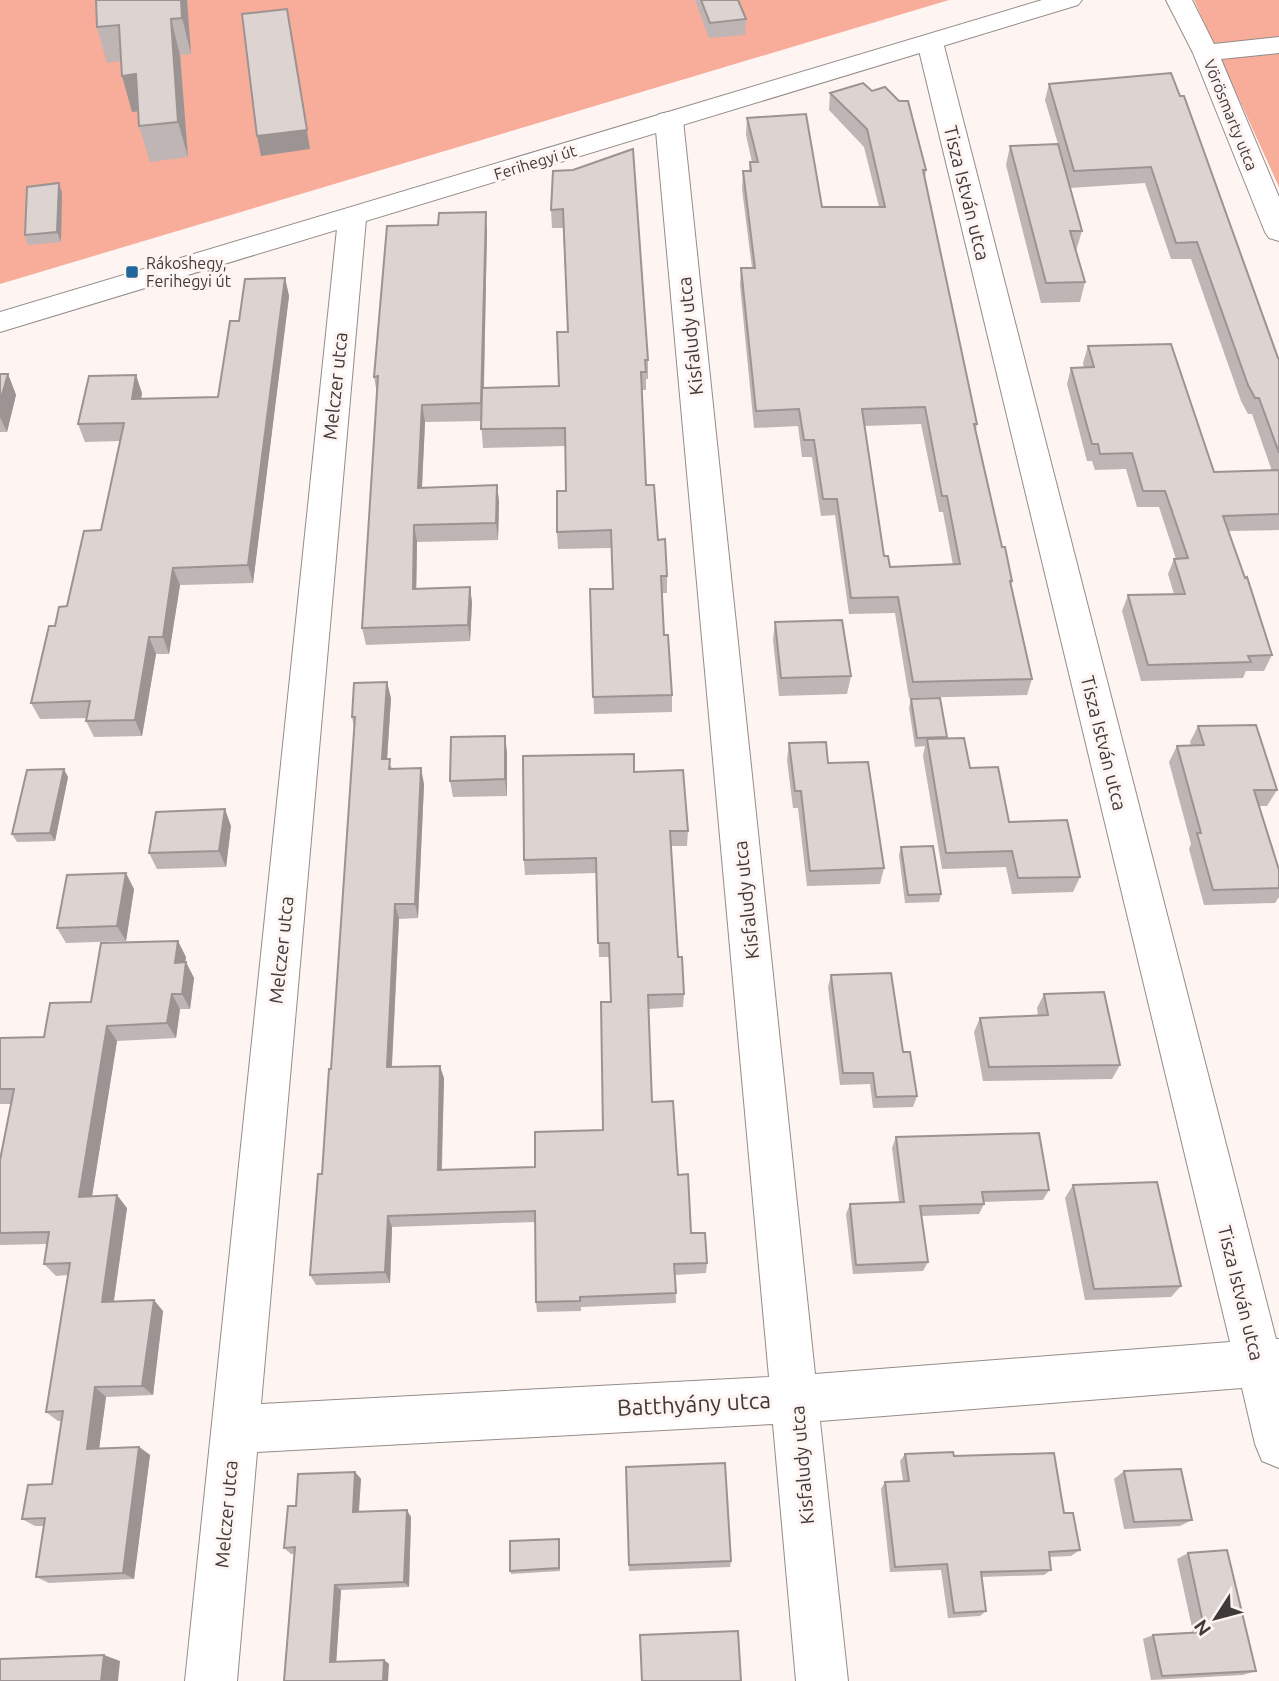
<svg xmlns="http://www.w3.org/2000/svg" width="1279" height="1681" font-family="Ubuntu,sans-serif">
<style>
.green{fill:#f7ad99}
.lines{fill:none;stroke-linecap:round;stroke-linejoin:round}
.minor-casing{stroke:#948c89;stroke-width:2}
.secondary-casing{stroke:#948c89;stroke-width:2}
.minor{fill:#fff;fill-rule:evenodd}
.secondary{fill:#fff;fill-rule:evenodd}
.wall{fill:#beb5b4;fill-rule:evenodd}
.shaded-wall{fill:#9b9492}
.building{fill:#ddd3d1;stroke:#9b9492;stroke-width:2;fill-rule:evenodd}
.poi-dot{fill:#20669b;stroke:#fef4f1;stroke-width:2.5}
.labels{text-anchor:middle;stroke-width:6;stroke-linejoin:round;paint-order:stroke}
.far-street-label{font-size:16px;fill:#3f3b3a;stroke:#fef4f1}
.far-poi-label{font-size:16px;fill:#3f3b3a;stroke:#fef4f1;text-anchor:start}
.street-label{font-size:19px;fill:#3f3b3a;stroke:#fef4f1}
.near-street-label{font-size:23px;fill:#3f3b3a;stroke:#fef4f1}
</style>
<rect width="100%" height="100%" fill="#fef4f1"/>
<!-- green -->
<g class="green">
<polygon points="0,0 949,0 0,284"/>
<polygon points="1194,0 1279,0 1279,187"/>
</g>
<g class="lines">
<defs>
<g id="minor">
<polygon points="1166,0 1192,0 1214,44 1279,37 1279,53 1221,59 1279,197 1279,241 1269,238 1265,232 1193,53"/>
<polygon points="930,34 939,37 943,42 1276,1339 1279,1339 1279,1468 1262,1461 1255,1444 1242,1388 820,1421 848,1681 796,1681 773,1424 257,1452 237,1681 185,1681 338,219 342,213 352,210 362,213 366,219 261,1404 769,1377 655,120 659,114 669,112 679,114 683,120 815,1374 1230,1342 917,42 921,37"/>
</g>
<polygon id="secondary" points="1042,0 1082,0 1078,5 0,332 0,312"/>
</defs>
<!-- minor casing -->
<use href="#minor" class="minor-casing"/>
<!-- secondary casing -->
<use href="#secondary" class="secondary-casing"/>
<!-- minor -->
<use href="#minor" class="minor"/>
<!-- secondary -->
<use href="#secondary" class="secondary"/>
</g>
<!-- wall -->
<g class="wall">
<polygon points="187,0 191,54 180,55 188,157 150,162 139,126 138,111 132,112 121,61 107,63 97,27"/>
<polygon points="695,0 738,0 746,19 745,35 709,38"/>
<polygon points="1171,73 1278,358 1279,358 1279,530 1228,531 1272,655 1264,671 1246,671 1243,678 1141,681 1122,611 1128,595 1174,594 1168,574 1174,559 1176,559 1159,507 1137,507 1126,469 1095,470 1092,461 1087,461 1067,384 1071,368 1084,367 1083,363 1088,346 1214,472 1272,471 1252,414 1248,414 1241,401 1191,259 1171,259 1145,183 1070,188 1082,231 1076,251 1085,282 1080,302 1041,303 1006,165 1010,146 1058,144 1045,100 1049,84"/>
<path d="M830 93 926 170 925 178 977 424 976 430 1002 547 1012 581 1011 585 1032 679 1027 695 909 698 895 613 849 614 835 515 821 516 812 457H802L798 426 754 428 740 285 741 268H752L742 189 743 171H749L750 162H752L746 135 747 118 822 207H879L864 147 829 110ZM921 424 939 512H943L953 565 890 567 884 556 864 426Z"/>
<polygon points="553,171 648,360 648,379 646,379 646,390 642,390 646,485 658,540 667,576 667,593 662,593 664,635 672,695 672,712 594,714 590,589 613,589 611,548 558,549 557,532 566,491 565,446 483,448 481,421 425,422 422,488 497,485 499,502 498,540 417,542 416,588 470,587 472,603 470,641 366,645 362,628 377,394 374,377 487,229 484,388 559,386 568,332 563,228 552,228 551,210"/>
<polygon points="59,183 62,193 61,242 28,245 25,235"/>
<polygon points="285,278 289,296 253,583 180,585 169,654 156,654 142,736 94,737 86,721 87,718 40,719 31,703 55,626 67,606 101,530 120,441 85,442 78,424 142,393 141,399 218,397 239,321"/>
<polygon points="0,374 8,374 16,395 7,432 0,432"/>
<polygon points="775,622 851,676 847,694 779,696 773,640"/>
<polygon points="391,698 387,759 392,768 424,784 418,918 399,919 392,1067 444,1078 442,1170 535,1167 603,1130 611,1002 610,957 599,957 597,873 525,875 524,860 634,772 688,831 687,846 671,846 678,957 684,994 683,1007 648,1009 652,1102 678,1175 691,1233 707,1263 706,1273 675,1275 676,1303 581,1307 581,1311 537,1312 536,1302 535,1222 392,1227 390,1283 316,1285 310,1275 322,1174 331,1069 354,728 352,717"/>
<polygon points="911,699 947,737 947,738 1009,822 1080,877 1073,892 1012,894 1006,867 942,869 923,756 925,746 915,747 909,708"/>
<polygon points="1198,726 1277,790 1267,806 1259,806 1279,870 1279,897 1275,903 1204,905 1189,849 1191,844 1169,762 1177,746 1191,745 1190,742"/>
<polygon points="505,736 507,753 507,796 453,797 450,781"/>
<polygon points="789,743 828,763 884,868 880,884 807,886 798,808 793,808 787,760"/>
<polygon points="68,777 55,841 17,842 12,834"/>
<polygon points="231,826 226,867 157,869 149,853"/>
<polygon points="901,847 941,894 939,902 905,903 899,855"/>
<polygon points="134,889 126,941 66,943 57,928"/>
<polygon points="186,957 185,962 194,978 190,1009 180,1009 176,1038 117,1041 92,1196 127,1208 114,1301 163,1311 153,1395 106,1397 99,1448 139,1447 150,1455 134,1579 49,1583 36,1577 44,1526 35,1526 22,1519 52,1484 61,1421 58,1421 46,1412 68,1275 56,1276 44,1264 47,1244 0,1245 0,1160 11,1104 0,1104 0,1038 44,1037 91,1002"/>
<polygon points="831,975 903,1052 917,1096 913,1107 873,1108 870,1084 840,1085 828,987"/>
<polygon points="1044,994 1120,1065 1112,1079 983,1081 974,1032 980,1018 1038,1016 1037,1008"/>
<polygon points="896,1137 1049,1190 1043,1200 984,1202 984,1204 979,1214 921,1216 928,1262 923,1271 853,1274 846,1214 850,1204 899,1202 892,1148"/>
<polygon points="1073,1185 1181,1286 1171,1297 1085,1300 1065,1198"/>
<polygon points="905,1454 954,1456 1064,1513 1080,1550 1071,1556 1049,1557 1051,1570 1044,1575 981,1577 986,1611 980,1616 948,1618 941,1570 890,1572 881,1489 885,1482 903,1481 900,1461"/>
<polygon points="626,1467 731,1561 730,1567 629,1571"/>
<polygon points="1124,1471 1192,1520 1180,1526 1124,1529 1114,1479"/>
<polygon points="355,1472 361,1479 359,1512 411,1517 409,1587 341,1590 336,1662 384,1660 389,1664 284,1681 295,1554 291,1554 284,1548"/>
<polygon points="560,1543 560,1571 511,1574 510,1571"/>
<polygon points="1188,1553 1256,1671 1243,1675 1151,1680 1143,1639 1153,1635 1193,1632 1177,1559"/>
</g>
<!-- shaded-wall -->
<g class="shaded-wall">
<polygon points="181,0 187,0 191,54 182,18"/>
<polygon points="287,9 310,149 261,156 257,136"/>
<polygon points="171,19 180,55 188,157 178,122"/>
<polygon points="136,74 146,110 132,112 122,76"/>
<polygon points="59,183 62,193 61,242 57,232"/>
<polygon points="486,212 487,229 483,421 481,403"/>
<polygon points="285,278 289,296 253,583 248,565"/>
<polygon points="8,374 16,395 7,432 0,417 0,402"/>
<polygon points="136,375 142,393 138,417 132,399"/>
<polygon points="422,405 425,422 421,505 418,488"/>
<polygon points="497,485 499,502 498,540 496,523"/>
<polygon points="414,525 417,542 416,605 413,589"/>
<polygon points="173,568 180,585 169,654 163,637"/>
<polygon points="470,587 472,603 470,641 468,625"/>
<polygon points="149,637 156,654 142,736 135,720"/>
<polygon points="387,682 391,698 386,775 382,759"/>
<polygon points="505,736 507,753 507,796 505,779"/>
<polygon points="421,768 424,784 418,918 415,904"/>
<polygon points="64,769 68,777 55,841 50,833"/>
<polygon points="225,809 231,826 226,867 219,851"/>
<polygon points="126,873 134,889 126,941 117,926"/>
<polygon points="395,904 399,919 391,1080 387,1067"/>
<polygon points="178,941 186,957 183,978 175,963"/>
<polygon points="186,962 194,978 190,1009 182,994"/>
<polygon points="172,994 180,1009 176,1038 167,1023"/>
<polygon points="107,1026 117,1041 90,1209 79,1197"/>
<polygon points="440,1066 444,1078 441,1182 438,1170"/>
<polygon points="117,1195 127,1208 112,1313 102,1302"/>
<polygon points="388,1216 392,1227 390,1283 385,1272"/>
<polygon points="154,1300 163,1311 153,1395 142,1386"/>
<polygon points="95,1387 106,1397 98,1457 87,1449"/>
<polygon points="139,1447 150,1455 134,1579 123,1573"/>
<polygon points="355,1472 361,1479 358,1519 353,1512"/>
<polygon points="407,1510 411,1517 409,1587 404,1582"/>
<polygon points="335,1585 341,1590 336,1666 330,1662"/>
<polygon points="104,1655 120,1661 118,1681 101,1681"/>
<polygon points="384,1660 389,1664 388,1681 383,1681"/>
</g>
<!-- building -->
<g class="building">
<polygon points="96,0 181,0 182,18 171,19 178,122 139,126 136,74 122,76 119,25 97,27"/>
<polygon points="701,0 738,0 746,19 710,23"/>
<polygon points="287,9 307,130 257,136 242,14"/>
<polygon points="1171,73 1180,96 1184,96 1278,358 1279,358 1279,453 1259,398 1255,398 1248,385 1197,242 1176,243 1151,167 1074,171 1049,84"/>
<path d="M863 83 872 91 885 87 899 101H908L926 170H923L977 424H974L1002 547H1005L1012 581H1010L1032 679 913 682 898 597 851 598 837 499H823L814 440H804L799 409 756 411 741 268H755L743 171H751L750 162H758L747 118 806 114 822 207H885L867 129 830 93ZM925 407 942 496H947L960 564 890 567 888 556H884L862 409Z"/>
<polygon points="1058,144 1082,231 1070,231 1085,282 1046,283 1010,146"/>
<polygon points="633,149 648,360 645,360 646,372 641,372 646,485 654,485 658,540 665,539 667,576 661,576 664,635 668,635 672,695 593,697 590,589 613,589 611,530 557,532 557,491 566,491 565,428 481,429 482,388 559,386 557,332 568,332 563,209 551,210 553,171 573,170"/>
<polygon points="59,183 57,232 25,235 27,187"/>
<polygon points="486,212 481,403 422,405 418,488 497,485 496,523 414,525 413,589 470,587 468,625 362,628 378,376 374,377 387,226 438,225 439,213"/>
<polygon points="285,278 248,565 173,568 163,637 149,637 135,720 86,721 90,701 31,703 49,626 55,626 59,607 67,606 84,531 101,530 124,423 78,424 89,376 136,375 132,399 218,397 230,321 239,321 245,279"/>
<polygon points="1171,344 1214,472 1279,470 1279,514 1223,516 1245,578 1247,577 1272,655 1248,656 1251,662 1148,665 1128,595 1185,594 1174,559 1188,558 1165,491 1143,491 1132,453 1100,454 1098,444 1092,444 1071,368 1094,367 1088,346"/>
<polygon points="0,374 8,374 0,402"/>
<polygon points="842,620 851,676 781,678 775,622"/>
<polygon points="387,682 382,759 390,759 389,769 421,768 415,904 395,904 387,1067 440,1066 438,1170 535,1167 535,1132 603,1130 601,1002 611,1002 609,943 598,943 596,858 524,860 523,756 634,754 634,772 683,770 688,831 670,831 678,957 682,957 684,994 648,995 652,1102 673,1101 678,1175 688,1174 691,1233 705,1233 707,1263 674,1264 676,1293 580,1297 580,1301 536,1302 535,1211 388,1216 385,1272 310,1275 318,1174 322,1174 329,1069 331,1069 355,717 352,717 354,683"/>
<polygon points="940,698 947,737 917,738 911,699"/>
<polygon points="1256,725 1277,790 1254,790 1279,870 1279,888 1213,890 1197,833 1201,833 1177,746 1204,745 1198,726"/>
<polygon points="505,736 505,779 450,781 451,737"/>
<polygon points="964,738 970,768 998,767 1009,822 1067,820 1080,877 1018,878 1012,851 946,853 927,739"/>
<polygon points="826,742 828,763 868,762 884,868 810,871 801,791 795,791 789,743"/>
<polygon points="64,769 50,833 12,834 27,770"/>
<polygon points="225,809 219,851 149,853 156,812"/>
<polygon points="933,846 941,894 908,895 901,847"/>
<polygon points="126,873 117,926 57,928 67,875"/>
<polygon points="178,941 175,963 186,962 182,994 172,994 167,1023 107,1026 79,1197 117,1195 102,1302 154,1300 142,1386 95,1387 87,1449 139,1447 123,1573 36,1577 45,1518 22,1519 28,1485 52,1484 63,1411 46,1412 70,1263 44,1264 49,1232 0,1233 0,1160 14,1089 0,1089 0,1038 44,1037 50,1003 91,1002 101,943"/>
<polygon points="891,973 903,1052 910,1052 917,1096 876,1097 873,1073 843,1073 831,975"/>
<polygon points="1104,992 1120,1065 989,1067 980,1018 1048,1015 1044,994"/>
<polygon points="1039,1133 1049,1190 982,1192 984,1204 920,1206 928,1262 856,1265 850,1204 904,1202 896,1137"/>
<polygon points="1157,1182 1181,1286 1094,1289 1073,1185"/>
<polygon points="953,1452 954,1456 1054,1453 1064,1513 1073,1513 1080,1550 1049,1552 1051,1570 981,1572 986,1611 954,1613 947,1564 895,1567 885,1482 909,1481 905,1454"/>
<polygon points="725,1463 731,1561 629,1565 626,1467"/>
<polygon points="1181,1469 1192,1520 1134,1522 1124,1471"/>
<polygon points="355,1472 353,1512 407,1510 404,1582 335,1585 330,1662 384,1660 383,1681 284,1681 295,1547 284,1548 288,1506 296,1506 298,1474"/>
<polygon points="559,1539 559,1568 510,1571 510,1541"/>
<polygon points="1227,1550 1256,1671 1162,1676 1153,1635 1205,1632 1188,1553"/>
<polygon points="738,1631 741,1681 642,1681 640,1635"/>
<polygon points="104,1655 101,1681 0,1681 0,1659"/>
</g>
<!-- markers -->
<rect class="poi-dot" x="125" y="265" width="14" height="14" rx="3.5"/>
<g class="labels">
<!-- far-street labels -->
<g class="far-street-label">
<text transform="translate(1231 115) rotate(68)" y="6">Vörösmarty utca</text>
<text transform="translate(535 162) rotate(-17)" y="6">Ferihegyi út</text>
</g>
<!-- far-poi labels -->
<g class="far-poi-label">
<text x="146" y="269">Rákoshegy,<tspan x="146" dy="18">Ferihegyi út</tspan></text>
</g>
<!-- street labels -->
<g class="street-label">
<text transform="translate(967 193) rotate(76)" y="7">Tisza István utca</text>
<text transform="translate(690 336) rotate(-96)" y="7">Kisfaludy utca</text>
<text transform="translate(335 386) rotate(-84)" y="7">Melczer utca</text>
<text transform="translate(1104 743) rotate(76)" y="7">Tisza István utca</text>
<text transform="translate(746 900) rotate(-96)" y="7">Kisfaludy utca</text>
<text transform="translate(281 950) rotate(-84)" y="7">Melczer utca</text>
<text transform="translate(1241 1293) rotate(76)" y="7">Tisza István utca</text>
<text transform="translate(802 1465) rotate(-95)" y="7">Kisfaludy utca</text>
<text transform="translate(226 1514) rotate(-85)" y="7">Melczer utca</text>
</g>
<!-- near-street labels -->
<g class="near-street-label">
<text transform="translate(694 1404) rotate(-3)" y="8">Batthyány utca</text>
</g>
</g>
<!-- north arrow -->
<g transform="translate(1216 1618) rotate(234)" stroke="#fef4f1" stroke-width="5" paint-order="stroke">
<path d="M0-5L12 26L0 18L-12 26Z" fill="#3f3b3a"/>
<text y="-10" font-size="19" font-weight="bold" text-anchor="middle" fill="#3f3b3a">N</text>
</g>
</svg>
